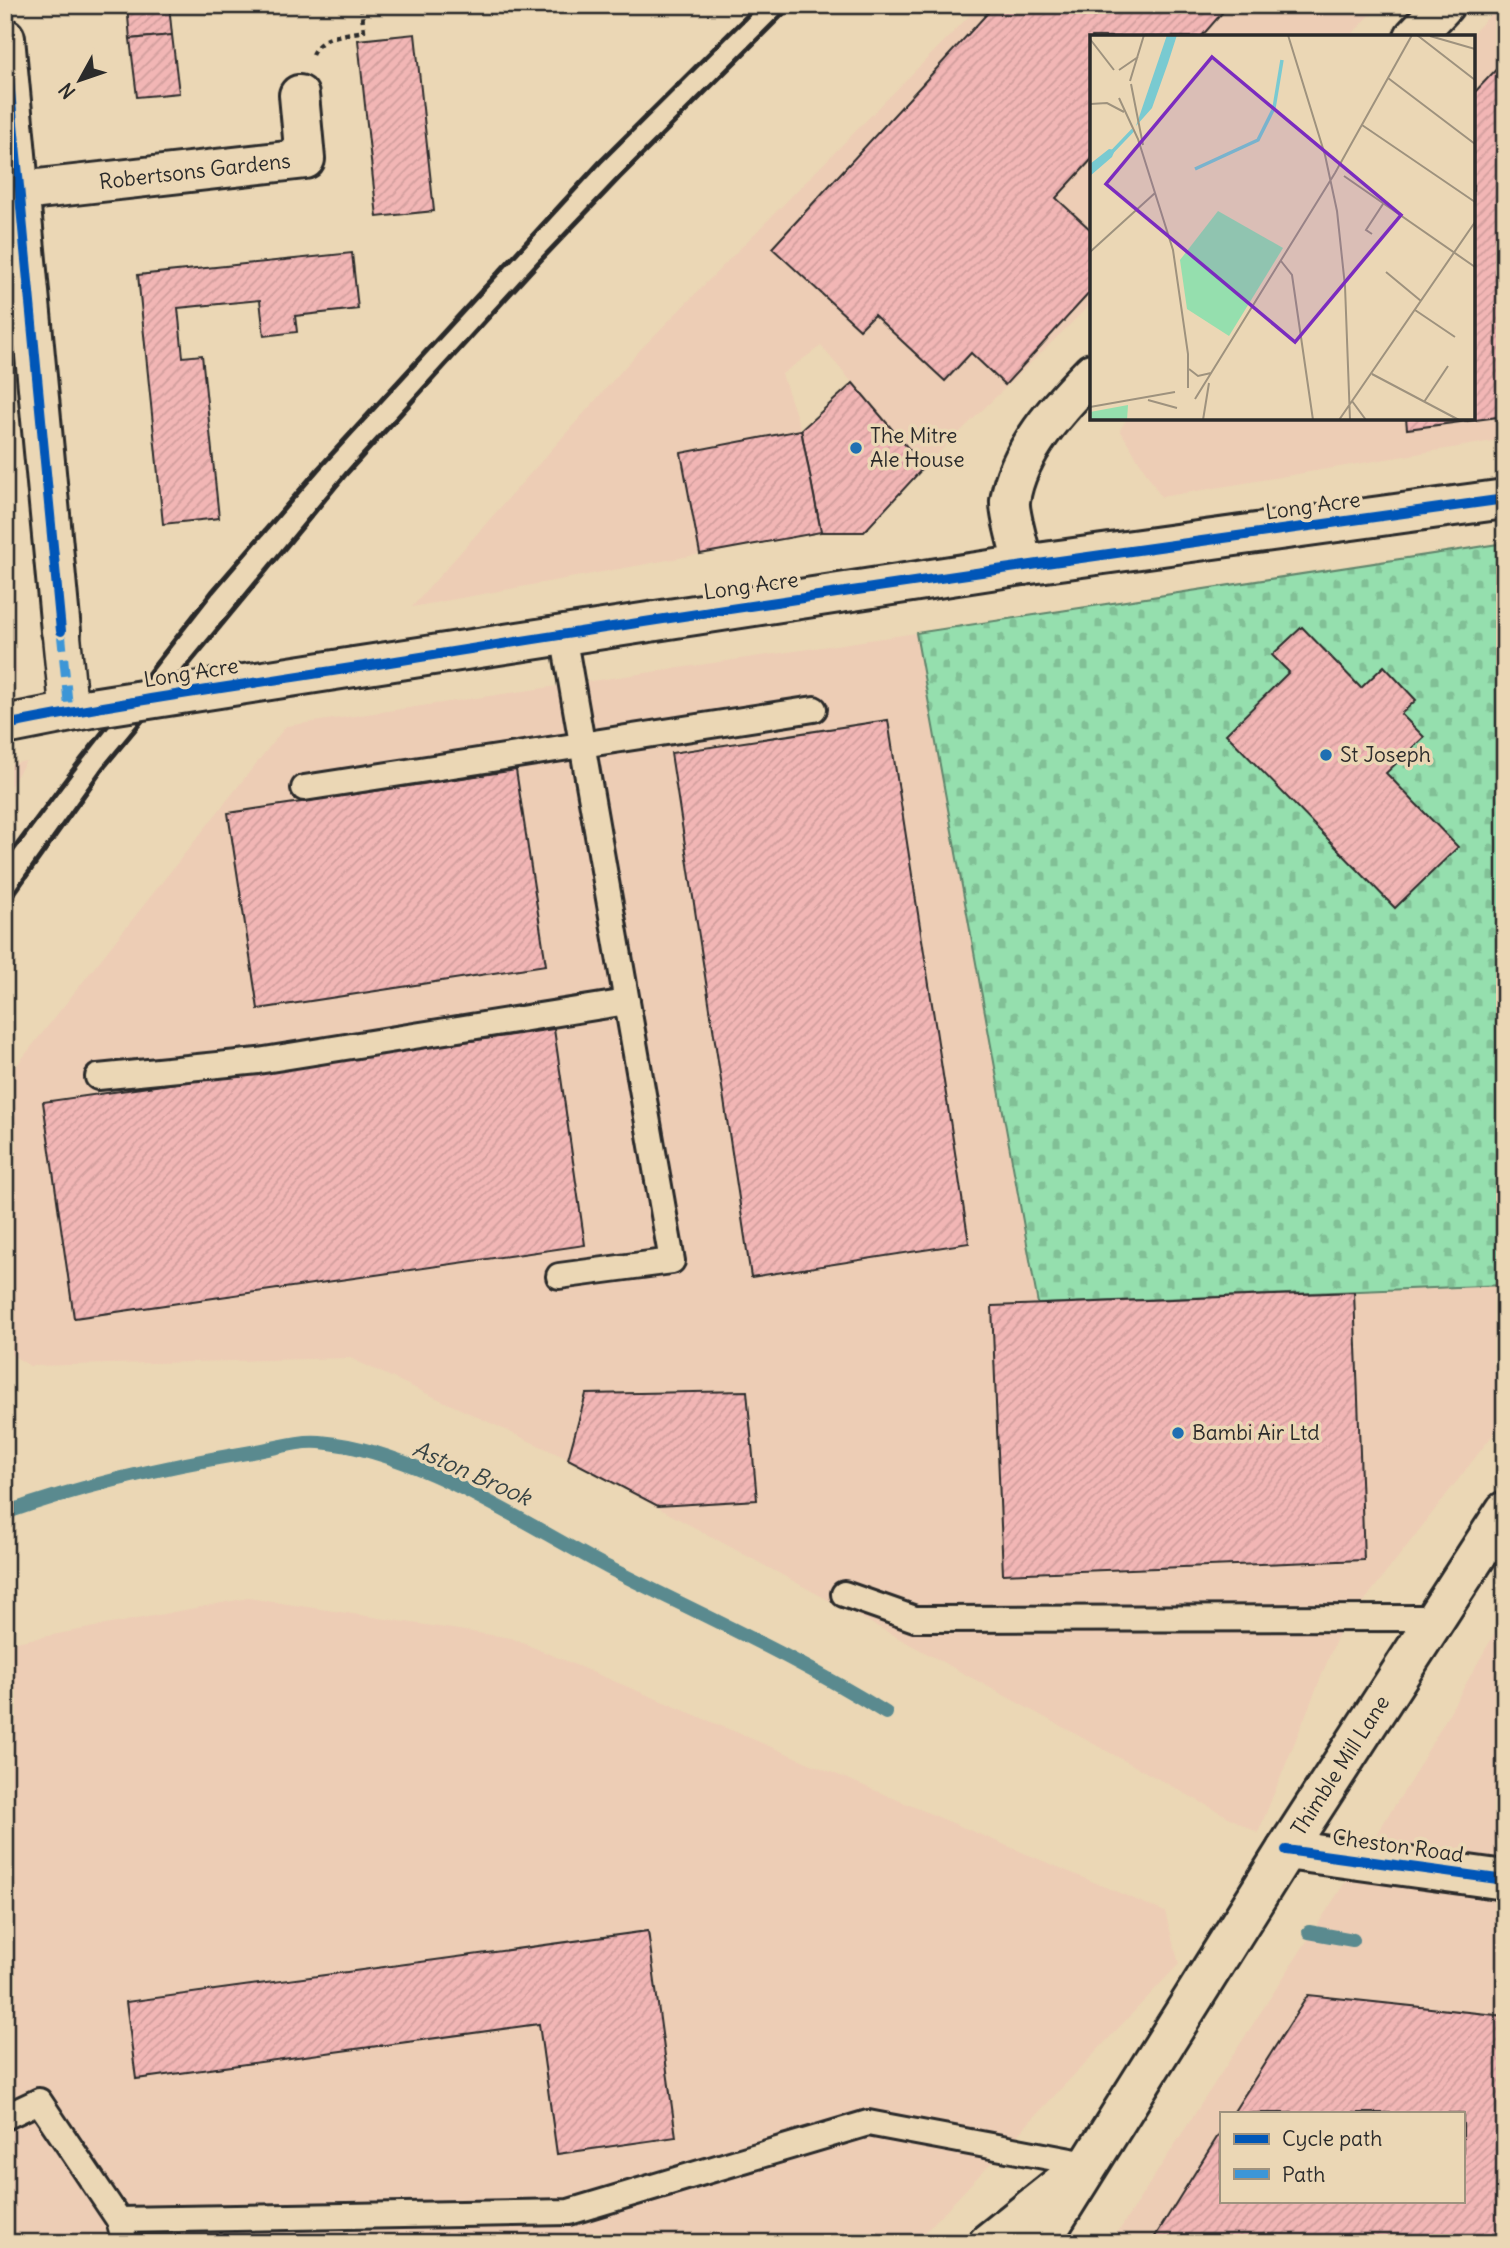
<svg xmlns="http://www.w3.org/2000/svg" width="1510" height="2248" font-family="Delius,sans-serif">
<style>
.built{fill:#edcdb5;fill-rule:evenodd}
.cemetery{fill:url(#cemetery-stones);stroke:#60856c;stroke-width:2}
.lines{fill:none;stroke-linecap:round;stroke-linejoin:round}
.stream{stroke:#5a8a8f;stroke-width:14}
.building{fill:url(#building-hatch);stroke:#2b2b2b;stroke-width:2}
.service-casing{stroke:#2b2b2b;stroke-width:30}
.pedestrian-casing{stroke:#2b2b2b;stroke-width:42}
.minor-casing{stroke:#2b2b2b;stroke-width:44}
.tertiary-casing{stroke:#2b2b2b;stroke-width:44}
.secondary-casing{stroke:#2b2b2b;stroke-width:44}
.path{stroke:#2b2b2b;stroke-width:4.5;stroke-dasharray:5 5;stroke-linecap:butt}
.service{stroke:#ebd7b5;stroke-width:24}
.pedestrian{stroke:#ebd7b5;stroke-width:37}
.minor{stroke:#ebd7b5;stroke-width:38}
.tertiary{stroke:#ebd7b5;stroke-width:38}
.secondary{stroke:#ebd7b5;stroke-width:38}
.rail{stroke:#2b2b2b;stroke-width:5}
.tertiary-bridge-casing{stroke:#2b2b2b;stroke-width:44;stroke-linecap:butt}
.tertiary-bridge{stroke:#ebd7b5;stroke-width:38}
.quiet{stroke:#3c96d7;stroke-width:9;stroke-dasharray:18 9;stroke-linecap:butt}
.cycleway-casing{stroke:#ebd7b5;stroke-width:15}
.cycleway{stroke:#0057b8;stroke-width:10}
.poi-dot{fill:#1f6fb2;stroke:#ebd7b5;stroke-width:2.5}
.labels{text-anchor:middle;stroke-width:7;stroke-linejoin:round;paint-order:stroke}
.street-label{font-size:21px;fill:#2b2b2b;stroke:#ebd7b5}
.poi-label{font-size:21px;fill:#2b2b2b;stroke:#ebd7b5;text-anchor:start}
.water-label{font-size:23px;font-style:italic;fill:#374344;stroke:#ebd7b5}
.inset-river{fill:none;stroke:#79cad1;stroke-width:3.5}
.inset-road{fill:none;stroke:#9e927e;stroke-width:2}
.view{fill:#7b2cbf;fill-opacity:0.15;stroke:#7b2cbf;stroke-width:3.5}
.inset-edge{fill:none;stroke:#2b2b2b;stroke-width:3.5}
</style>
<defs>
<pattern id="cemetery-stones" width="16" height="16" patternUnits="userSpaceOnUse" patternTransform="scale(1.75)"><rect width="16" height="16" fill="#95dfae"/><path d="M2 7V4a2 2 0 0 1 4 0v3zM10 15v-3a2 2 0 0 1 4 0v3z" fill="#81c096"/></pattern>
<pattern id="building-hatch" width="6" height="6" patternUnits="userSpaceOnUse" patternTransform="scale(1.75)"><rect width="6" height="6" fill="#f2b6b5"/><path d="M-1 1l2-2M0 6l6-6M5 7l2-2" fill="none" stroke="#d09d9c"/></pattern>
</defs>
<rect width="100%" height="100%" fill="#ebd7b5"/>
<filter id="ink" filterUnits="userSpaceOnUse"><feTurbulence type="fractalNoise" baseFrequency=".0143" numOctaves="2"/><feDisplacementMap in="SourceGraphic" scale="14" xChannelSelector="R" yChannelSelector="G"/><feConvolveMatrix kernelMatrix="1 2 1 2 8 2 1 2 1" color-interpolation-filters="sRGB"/></filter>
<g filter="url(#ink)">
<!-- built -->
<g class="built">
<polygon points="980,5 1380,5 1349,37 1092,37 1092,303 924,467 821,346 782,374 801,430 821,532 412,607 640,350"/>
<polygon points="1500,5 1505,5 1505,439 1161,497 1120,430 1127,418 1473,418 1473,37 1469,37"/>
<polygon points="5,551 17,673 5,675"/>
<polygon points="916,633 1038,1304 1505,1285 1505,1419 1338,1635 1258,1833 568,1459 350,1358 30,1366 5,1351 5,1080 286,726"/>
<polygon points="26,761 5,795 5,765"/>
<polygon points="248,1598 511,1638 1165,1912 1179,1964 915,2243 5,2243 5,1644"/>
<path d="M1505 1615V2243H1111L1410 1782ZM1221 2113H1463V2201H1221Z"/>
</g>
<!-- cemetery -->
<polygon class="cemetery" points="1505,543 1505,1285 1038,1304 916,633"/>
<g class="lines">
<!-- stream -->
<g class="stream">
<path d="M5 1513C85 1484 167 1466 252 1452 273 1449 298 1440 320 1442 417 1450 524 1524 609 1568 702 1615 798 1658 886 1713"/>
<polyline points="1309,1932 1353,1940"/>
</g>
</g>
<!-- building -->
<g class="building">
<polygon points="127,5 169,5 172,35 130,39"/>
<polygon points="995,5 1229,5 1201,37 1092,37 1092,159 1056,198 1092,231 1092,290 1005,385 971,353 945,381 874,315 860,329 772,248"/>
<polygon points="415,34 434,211 377,217 358,40"/>
<polygon points="172,35 179,93 137,97 130,39"/>
<polygon points="1505,60 1505,416 1407,429 1406,418 1473,418 1473,94"/>
<polygon points="352,253 358,309 295,316 297,332 264,336 260,300 178,308 183,357 202,355 219,518 163,524 138,275"/>
<polygon points="853,383 924,467 864,532 821,532 801,430"/>
<polygon points="801,430 821,532 700,554 681,453"/>
<polygon points="1302,627 1361,688 1384,666 1416,700 1401,714 1424,737 1386,773 1458,847 1395,908 1226,734 1289,672 1272,655"/>
<polygon points="888,720 969,1243 751,1277 671,753"/>
<polygon points="516,770 546,965 258,1009 228,813"/>
<polygon points="554,1029 585,1245 74,1318 43,1102"/>
<polygon points="1354,1292 1364,1560 1003,1574 992,1306"/>
<polygon points="747,1391 757,1500 658,1506 568,1459 586,1394"/>
<polygon points="648,1931 676,2137 557,2154 539,2024 136,2079 126,2002"/>
<polygon points="1308,1995 1505,2016 1505,2243 1151,2243 1221,2131 1221,2201 1463,2201 1463,2113 1233,2113"/>
</g>
<g class="lines">
<defs>
<g id="service">
<polyline points="304,788 814,709"/>
<polyline points="98,1077 258,1061 627,1002"/>
<polyline points="559,1276 672,1261 563,634"/>
<polyline points="844,1594 915,1619 1436,1618"/>
<polyline points="5,2117 39,2101 119,2220 125,2243"/>
<polyline points="119,2220 569,2212 868,2123 1087,2164"/>
</g>
<polyline id="pedestrian" points="61,631 69,712"/>
<g id="minor">
<polyline points="1414,37 1444,5"/>
<polyline points="5,38 61,631"/>
<path id="s1" d="M21 191 305 159 299 95"/>
<path d="M1023 565C1020 550 1009 514 1010 501 1017 451 1059 407 1092 373"/>
<polyline points="1286,1850 1505,1880"/>
</g>
<g id="tertiary">
<polyline points="354,667 1023,565 1505,499"/>
<polyline points="5,725 91,708"/>
</g>
<g id="secondary">
<polyline points="988,2243 1069,2178"/>
<path id="s2" d="M1040 2243 1286 1850 1505 1511"/>
</g>
</defs>
<!-- service casing -->
<use href="#service" class="service-casing"/>
<!-- pedestrian casing -->
<use href="#pedestrian" class="pedestrian-casing"/>
<!-- minor casing -->
<use href="#minor" class="minor-casing"/>
<!-- tertiary casing -->
<use href="#tertiary" class="tertiary-casing"/>
<!-- secondary casing -->
<use href="#secondary" class="secondary-casing"/>
<!-- path -->
<path class="path" d="M312 55C320 35 345 35 364 31L361 5"/>
<!-- service -->
<use href="#service" class="service"/>
<!-- pedestrian -->
<use href="#pedestrian" class="pedestrian"/>
<!-- minor -->
<use href="#minor" class="minor"/>
<!-- tertiary -->
<use href="#tertiary" class="tertiary"/>
<!-- secondary -->
<use href="#secondary" class="secondary"/>
<!-- rail -->
<g class="rail">
<polyline points="5,861 73,770 212,592 319,468 600,162 758,5"/>
<polyline points="5,906 104,767 346,474 539,262 619,178 792,5"/>
</g>
<defs>
<polyline id="tertiary-bridge" points="91,708 354,667"/>
</defs>
<!-- tertiary-bridge casing -->
<use href="#tertiary-bridge" class="tertiary-bridge-casing"/>
<!-- tertiary-bridge -->
<use href="#tertiary-bridge" class="tertiary-bridge"/>
<!-- quiet -->
<polyline class="quiet" points="61,631 69,712"/>
<defs>
<g id="cycleway">
<polyline points="5,38 61,631"/>
<path d="M5 725C135 699 266 682 396 661 765 601 1135 550 1505 499"/>
<polyline points="1286,1850 1505,1880"/>
</g>
</defs>
<!-- cycleway casing -->
<use href="#cycleway" class="cycleway-casing"/>
<!-- cycleway -->
<use href="#cycleway" class="cycleway"/>
</g>
</g>
<!-- markers -->
<g class="poi-dot">
<circle cx="856" cy="448" r="7"/>
<circle cx="1326" cy="755" r="7"/>
<circle cx="1178" cy="1433" r="7"/>
</g>
<g class="labels">
<!-- street labels -->
<g class="street-label">
<text dy="7" stroke="none"><textPath href="#s1" startOffset="175">Robertsons Gardens</textPath></text>
<text transform="translate(1313 506) rotate(-8)" y="7">Long Acre</text>
<text transform="translate(751 586) rotate(-8)" y="7">Long Acre</text>
<text transform="translate(191 673) rotate(-9)" y="7">Long Acre</text>
<text dy="7" stroke="none"><textPath href="#s2" startOffset="564">Thimble Mill Lane</textPath></text>
<text transform="translate(1398 1846) rotate(8)" y="7">Cheston Road</text>
</g>
<!-- poi labels -->
<g class="poi-label">
<text x="870" y="443">The Mitre<tspan x="870" dy="24">Ale House</tspan></text>
<text x="1340" y="762">St Joseph</text>
<text x="1192" y="1440">Bambi Air Ltd</text>
</g>
<!-- water labels -->
<g class="water-label">
<text transform="translate(472 1473) rotate(24)" y="8">Aston Brook</text>
</g>
</g>
<!-- overview -->
<g transform="translate(1090 35)">
<rect width="385" height="385" fill="#ebd7b5"/>
<path d="M38 370 37 385H0V377Z" fill="#95dfae"/>
<path d="M128 176 193 213 139 301 97 274 90 225Z" fill="#95dfae"/>
<path d="M77 0H87L78 28 62 73 46 91ZM19 114 25 115 22 122 0 141V129Z" fill="#79cad1"/>
<path class="inset-river" d="M21 118 43 95M105 134 168 105 184 73 192 25"/>
<path class="inset-road" d="M198 0 235 120 247 176 255 251 260 385M327 0 385 45M340 1 385 14M0 4 24 35M29 35 48 22M298 43 385 109M40 46 54 0M41 49 53 110M29 63 48 104 83 215 98 319V353M0 69 17 68 34 77M272 90 385 167M254 141 385 232M282 199 276 195 293 169M0 217 65 158M191 226 202 240 223 385M296 237 331 266M325 275 365 302M99 334 108 341 121 338M282 339 369 385M105 364 245 138 322 0M58 365 87 373M262 366 276 385M334 367 358 331M0 372 85 357M113 385 119 348M249 385 385 187"/>
<path class="view" d="M122 22 311 180 205 307 16 149Z"/>
<rect width="385" height="385" class="inset-edge"/>
</g>
<!-- margin -->
<rect width="1510" height="2248" fill="none" stroke="#ebd7b5" stroke-width="28"/>
<rect x="14" y="14" width="1482" height="2220" fill="none" stroke="#2b2b2b" stroke-width="2.5" filter="url(#ink)"/>
<!-- legend -->
<rect x="1220" y="2112" width="245" height="91" fill="#ebd7b5" stroke="#9e927e" stroke-width="2"/>
<rect x="1234" y="2134" width="35" height="10" fill="#0057b8" stroke="#9e927e" stroke-width="2"/>
<text x="1282" y="2146" font-size="21" fill="#2b2b2b">Cycle path</text>
<rect x="1234" y="2169" width="35" height="10" fill="#3c96d7" stroke="#9e927e" stroke-width="2"/>
<text x="1282" y="2182" font-size="21" fill="#2b2b2b">Path</text>
<!-- north arrow -->
<g transform="translate(80 80) rotate(230)" stroke="#ebd7b5" stroke-width="5" paint-order="stroke">
<path d="M0-5L12 26L0 18L-12 26Z" fill="#2b2b2b"/>
<text y="-10" font-size="19" font-weight="bold" text-anchor="middle" fill="#2b2b2b">N</text>
</g>
</svg>
